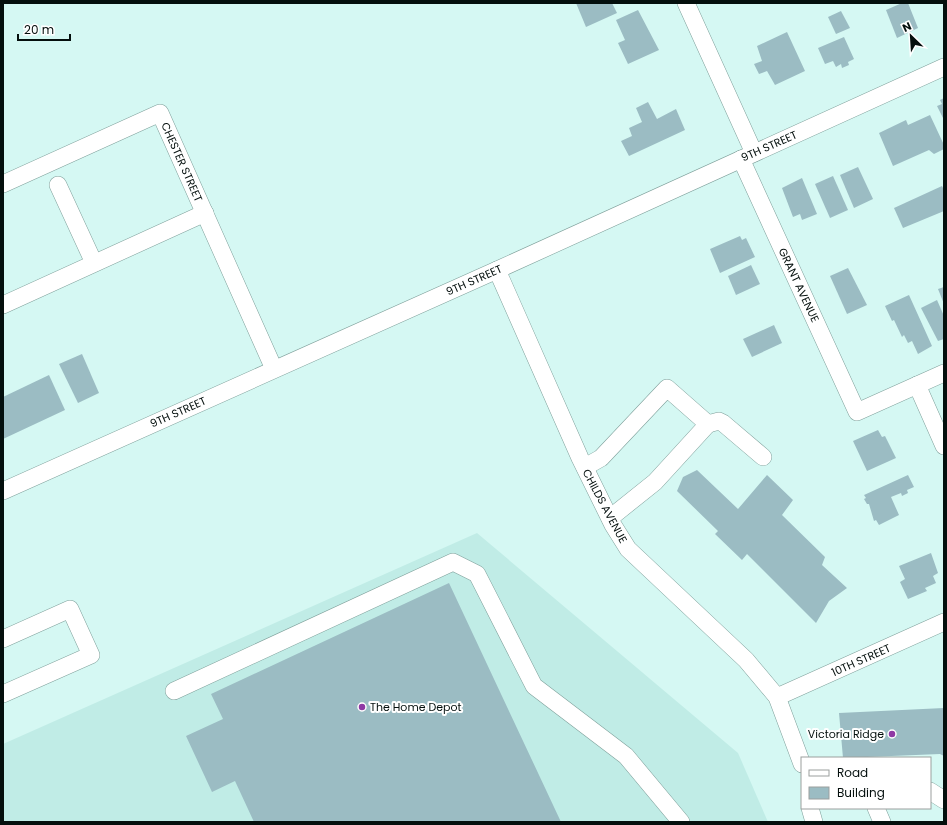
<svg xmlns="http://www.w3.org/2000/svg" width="947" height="825" font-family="Poppins,sans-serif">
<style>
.built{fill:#c0ece6}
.building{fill:#9bbcc3}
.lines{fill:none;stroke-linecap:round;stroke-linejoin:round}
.minor-casing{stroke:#7fa09b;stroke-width:18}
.minor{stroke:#fff;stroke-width:17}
.poi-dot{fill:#8f38a4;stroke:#fff;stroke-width:1.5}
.labels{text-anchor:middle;stroke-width:4;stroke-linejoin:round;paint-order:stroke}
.street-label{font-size:11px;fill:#040f0d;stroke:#fff}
.poi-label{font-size:11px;fill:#040f0d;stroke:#fff;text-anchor:start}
</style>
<rect width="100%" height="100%" fill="#d5f8f3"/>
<!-- built -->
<polygon class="built" points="477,533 738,753 768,822 3,822 3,744"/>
<!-- building -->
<g class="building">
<polygon points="576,3 612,3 617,13 586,27"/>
<polygon points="902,3 908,3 918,28 897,38 886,10"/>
<polygon points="638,10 659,50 628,64 618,43 625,40 616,20"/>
<polygon points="841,11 850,28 836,34 828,17"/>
<polygon points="787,32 805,71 775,85 767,71 759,74 754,64 762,61 757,46"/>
<polygon points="844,37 854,59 848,62 849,65 842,68 841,64 836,67 833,61 825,64 818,48"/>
<polygon points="944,98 944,120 937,106 942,104 940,100"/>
<polygon points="648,102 657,119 676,109 685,130 629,156 621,141 632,136 629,128 642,122 636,108"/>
<polygon points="930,115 944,145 944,149 934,154 929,150 893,166 879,133 906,120 908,125"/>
<polygon points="858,167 873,199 854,208 840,175"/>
<polygon points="833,176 848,210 830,218 815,184"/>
<polygon points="802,178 817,214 802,220 800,214 793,217 782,188"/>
<polygon points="942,186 944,190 944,211 903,228 894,208"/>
<polygon points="740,236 742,240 746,238 755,257 720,273 710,249"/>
<polygon points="751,265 760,284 736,295 728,276"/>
<polygon points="848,268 867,305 847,314 830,276"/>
<polygon points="944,287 944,304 938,289"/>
<polygon points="909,295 932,346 918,354 912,341 908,343 904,335 902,337 894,320 892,321 885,306"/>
<polygon points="937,300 944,316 944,339 938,341 921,308"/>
<polygon points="774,325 782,343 752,357 743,339"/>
<polygon points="82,354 99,393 78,403 59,364"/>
<polygon points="49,375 65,410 3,439 3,397"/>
<polygon points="878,430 882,437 885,436 896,458 867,471 853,441"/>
<polygon points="697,470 738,509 767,475 793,500 782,515 825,557 822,565 847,588 829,601 816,623 747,554 742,560 715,534 718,531 677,491 683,477"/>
<polygon points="908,475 914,487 907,490 908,493 902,496 901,493 891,497 899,515 879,525 876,520 874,521 869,504 867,504 864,499 866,498 864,495"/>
<polygon points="931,553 938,573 933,576 936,583 925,588 927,591 908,599 900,582 905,579 899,566"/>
<polygon points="449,583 561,822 254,822 235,781 212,792 186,736 223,719 211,694"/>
<polygon points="944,708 944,756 940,754 843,758 839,713"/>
</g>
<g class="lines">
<defs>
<g id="minor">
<polyline points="686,3 754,153"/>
<polyline points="741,159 857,412 944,373"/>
<polyline points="3,184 160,113 274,369"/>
<polyline points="58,185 94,263"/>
<polyline points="497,270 580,458 613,525 628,549 746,660 777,697 802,764"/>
<polyline points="3,305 205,213"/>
<polyline points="917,385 944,446"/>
<polyline points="708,424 719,421 723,423 763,457"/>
<polyline points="585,467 601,458 667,388 708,424 655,482 610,518"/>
<polyline points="3,491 497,270 944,67"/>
<polyline points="3,639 70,609 91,655 3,694"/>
<polyline points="174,691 453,562 477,574 534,686 626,756 681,822"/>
<polyline points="777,697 944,622"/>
<polyline points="930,791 944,800"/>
<polyline points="810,808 814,822"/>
<polyline points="876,808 882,822"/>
</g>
</defs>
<!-- minor casing -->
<use href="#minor" class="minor-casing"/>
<!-- minor -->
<use href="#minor" class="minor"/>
</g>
<!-- markers -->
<g class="poi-dot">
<circle cx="362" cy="707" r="4"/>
<circle cx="892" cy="734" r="4"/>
</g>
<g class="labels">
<!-- street labels -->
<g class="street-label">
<text transform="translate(769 146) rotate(-24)" y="4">9TH STREET</text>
<text transform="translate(182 162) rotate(66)" y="4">CHESTER STREET</text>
<text transform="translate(474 280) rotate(-24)" y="4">9TH STREET</text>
<text transform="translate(799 285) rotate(65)" y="4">GRANT AVENUE</text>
<text transform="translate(178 412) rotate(-24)" y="4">9TH STREET</text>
<text transform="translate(605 506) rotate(62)" y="4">CHILDS AVENUE</text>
<text transform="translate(861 660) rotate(-24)" y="4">10TH STREET</text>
</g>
<!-- poi labels -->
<g class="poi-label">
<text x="370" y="711">The Home Depot</text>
<text x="884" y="738" text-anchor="end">Victoria Ridge</text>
</g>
</g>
<!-- border -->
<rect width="947" height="825" fill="none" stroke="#040f0d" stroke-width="8"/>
<!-- legend -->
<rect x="801" y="757" width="130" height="52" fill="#ffffff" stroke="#9b9f9e"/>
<rect x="809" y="770" width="20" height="6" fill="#ffffff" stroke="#9b9f9e"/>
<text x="837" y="777" font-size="12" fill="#040f0d">Road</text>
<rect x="809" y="787" width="20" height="12" fill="#9bbcc3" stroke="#9b9f9e"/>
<text x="837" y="797" font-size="12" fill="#040f0d">Building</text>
<!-- north arrow -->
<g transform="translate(911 36) rotate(335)" stroke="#ffffff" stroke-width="3" paint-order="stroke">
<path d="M0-3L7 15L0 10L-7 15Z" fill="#040f0d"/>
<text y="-6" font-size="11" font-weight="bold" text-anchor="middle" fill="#040f0d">N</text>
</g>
<!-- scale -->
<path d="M18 34v6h52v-6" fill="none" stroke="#040f0d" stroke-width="2"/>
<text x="24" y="34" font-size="12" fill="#040f0d" stroke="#ffffff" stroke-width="3" paint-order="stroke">20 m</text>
</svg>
